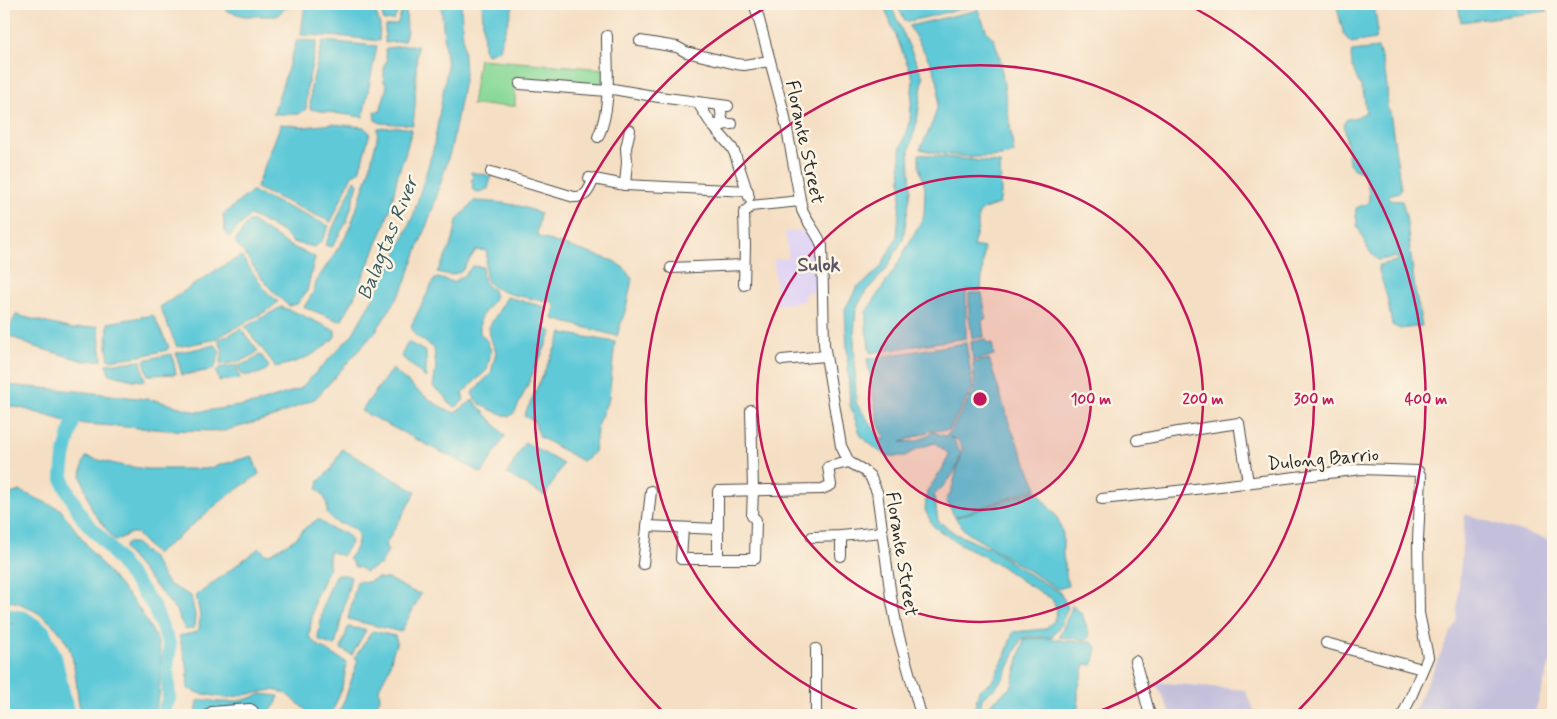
<svg xmlns="http://www.w3.org/2000/svg" width="1557" height="719" font-family="Mynerve,sans-serif">
<style>
.built{fill:#e0d4f4}
.industrial{fill:#c4c0db}
.green{fill:#89d998;stroke:#5a8262}
.water{fill:#5ec9d8;stroke:#447a82}
.lines{fill:none;stroke-linecap:round;stroke-linejoin:round}
.river{stroke:#5ec9d8;stroke-width:14}
.minor-casing{stroke:#494642;stroke-width:12}
.minor{stroke:#fff;stroke-width:10}
.ring{fill:none;stroke:#c2185b;stroke-width:2.5}
.labels{text-anchor:middle;stroke-width:5;stroke-linejoin:round;paint-order:stroke}
.street-label{font-size:19px;fill:#2b2b2b;stroke:#fcf5e5}
.water-label{font-size:20px;font-style:italic;fill:#3a5a5f;stroke:#fcf5e5}
.neighbourhood-label{font-size:20px;font-weight:bold;fill:#5c5767;stroke:#fcf5e5}
.centre{fill:#c2185b;stroke:#fcf5e5;stroke-width:2.5}
.ring-label{font-size:15px;text-anchor:middle;font-weight:bold;fill:#c2185b;stroke:#fcf5e5;stroke-width:5;stroke-linejoin:round;paint-order:stroke}
</style>
<rect width="100%" height="100%" fill="#fcf5e5"/>
<filter id="ink" filterUnits="userSpaceOnUse"><feTurbulence type="fractalNoise" baseFrequency=".02" numOctaves="2"/><feDisplacementMap in="SourceGraphic" scale="10" xChannelSelector="R" yChannelSelector="G"/><feConvolveMatrix kernelMatrix="1 2 1 2 8 2 1 2 1" color-interpolation-filters="sRGB"/></filter>
<filter id="wash" filterUnits="userSpaceOnUse"><feTurbulence type="fractalNoise" baseFrequency=".0096" numOctaves="4" result="noise"/><feDisplacementMap in="SourceGraphic" scale="20" xChannelSelector="R" yChannelSelector="G"/><feGaussianBlur stdDeviation="1.12" result="paint"/><feColorMatrix in="noise" values="0 0 0 0 0 0 0 0 0 0 0 0 0 0 0 0 0 1.4 0 .05"/><feComposite in="paint" operator="in"/></filter>
<g filter="url(#wash)">
<rect width="100%" height="100%" fill="#f5dfc4"/>
<!-- built -->
<polygon class="built" points="809,230 818,243 821,292 804,293 805,301 777,305 774,259 789,258 785,232"/>
<!-- industrial -->
<g class="industrial">
<polygon points="1465,514 1553,541 1553,654 1534,715 1412,715 1456,621"/>
<polygon points="1155,682 1245,690 1256,715 1172,715"/>
</g>
<!-- green -->
<polygon class="green" points="479,59 606,69 605,85 515,80 515,106 472,105"/>
<!-- water -->
<g class="water">
<polygon points="224,4 294,4 284,9 277,16 244,16 227,11"/>
<polygon points="305,4 373,4 380,25 379,41 347,37 301,35"/>
<polygon points="379,4 401,4 394,20 384,21"/>
<polygon points="441,4 461,4 465,75 451,149 433,208 403,288 376,331 316,398 274,417 224,431 167,430 86,424 65,421 21,408 4,405 4,385 77,391 155,400 197,412 254,404 300,389 352,335 389,270 413,216 433,150 447,70"/>
<polygon points="482,4 514,4 503,36 500,50 487,54 484,49"/>
<path d="M883 4H890L923 77 917 122 909 150 911 190 903 239 885 271 866 291 856 309 854 334 856 403 881 439 886 440 878 423 867 359 966 343 973 388 949 430 930 431 901 442 917 441 933 432 945 436 950 432 975 389 973 363 989 359 1010 426 1037 488 955 517 946 500C953 490 954 480 957 469 962 456 968 441 949 437L953 439 961 454C955 475 950 480 934 495L938 521 956 534 993 550 1027 573 1060 592 1068 607 1061 624 1052 637H1028L1021 639 1004 677 995 688 982 698 980 710 983 715H977L974 710 979 690 991 683 1005 656 1013 632 1045 629 1054 621 1057 610 1052 599 1022 581 1001 566 953 540 933 526 925 510 927 491 943 468 949 454 935 443 919 448 905 456H887L876 449 861 436 850 405 845 309 857 287 865 282 880 268 897 237 901 188 900 150 910 120 913 78Z"/>
<polygon points="896,4 978,4 974,6 906,22"/>
<path d="M1336 4H1374C1375 15 1380 29 1375 39L1351 43 1344 35Z"/>
<polygon points="1458,4 1546,4 1547,11 1461,22"/>
<path d="M978 10 987 32 994 39 1000 58 1014 153C993 161 942 156 920 149 951 89 941 80 909 26Z"/>
<polygon points="402,11 406,11 407,31 404,41 385,43 385,26 397,24"/>
<polygon points="297,40 317,41 307,87 306,109 299,114 273,114"/>
<polygon points="323,41 377,46 363,117 326,112 310,109 311,87"/>
<polygon points="409,45 417,46 415,107 413,125 381,123 375,120 374,111 380,112 387,86 384,82 384,64 387,62 385,50 388,48"/>
<path d="M1378 48C1385 68 1389 88 1387 108L1390 112 1401 189 1399 192 1389 195V200L1402 201 1406 216 1415 290 1422 326 1400 329 1392 325 1387 297 1379 271V265L1397 261 1398 257 1378 260C1365 250 1364 238 1357 225 1358 219 1354 216 1356 208L1368 203C1371 194 1367 181 1363 173L1354 169 1349 163 1344 123 1347 119 1357 117 1366 112C1365 107 1365 101 1364 95 1360 83 1348 64 1352 51Z"/>
<polygon points="281,124 305,127 332,124 364,127 370,133 359,172 352,175 331,222 256,188"/>
<polygon points="399,127 412,129 405,155 398,174 391,206 384,227 353,300 342,320 339,321 304,307 313,293 317,280 345,238 352,222 368,175 377,138 378,128"/>
<polygon points="919,154 1000,163 1001,195 999,204 984,209 978,215 978,228 973,246 984,248 981,290 966,290 966,338 870,353 866,327 866,312 894,270 924,216 925,188 919,166"/>
<polygon points="471,172 491,176 488,189 479,192 474,191 472,189 473,183 471,182 473,176 471,174"/>
<polygon points="355,180 358,184 347,221 332,247 325,245"/>
<polygon points="252,191 329,226 321,242 314,247 292,242 281,231 250,215 229,237 225,232 223,215"/>
<path d="M474 201C497 202 520 203 540 214L537 234 539 237 614 261 625 269 632 279 626 308 617 336 553 319 555 306 554 302C539 299 496 295 488 282 483 274 487 260 487 251L476 250 461 272 450 275 437 272 445 258 453 240 457 220Z"/>
<path d="M248 222H254L288 245 315 257 307 291 297 304 289 306C282 300 275 294 269 287 256 273 248 256 235 242Z"/>
<polygon points="241,256 266,291 278,302 268,310 213,340 177,347 160,307 218,269"/>
<path d="M472 266 483 267C482 279 483 284 493 290L495 298 480 318V333L487 341 491 351 487 370 462 393 464 400 456 407 449 404 446 397 433 387 436 368 434 348 415 335 411 326 434 280 437 278 454 282 466 274Z"/>
<polygon points="969,293 982,293 986,318 982,321 984,337 972,338 969,315"/>
<path d="M507 297 545 307 543 323 544 328 552 332 515 412 509 417C496 411 477 408 472 393L491 373 496 352 490 337 489 327Z"/>
<path d="M281 307 300 314 329 328 335 330V337C319 354 298 363 275 367L271 360 245 327Z"/>
<polygon points="16,315 72,329 98,326 102,360 84,361 32,346 6,334"/>
<polygon points="153,315 169,347 167,350 140,356 109,360 107,348 108,323"/>
<path d="M241 329 258 351C247 361 234 362 220 365L223 350 218 340Z"/>
<polygon points="562,333 615,342 609,398 598,423 594,453 582,461 540,437 534,421 524,416"/>
<polygon points="986,339 987,343 992,343 994,355 973,361 971,342"/>
<polygon points="408,342 426,352 426,378 401,356"/>
<polygon points="215,345 220,351 215,367 212,370 182,375 176,353"/>
<polygon points="172,354 176,374 148,375 144,360"/>
<path d="M259 355 262 356 269 367C262 375 252 375 242 375L238 366 253 360Z"/>
<polygon points="141,361 145,381 133,380 109,374 106,364"/>
<polygon points="236,365 240,379 219,381 216,371 219,368"/>
<path d="M392 369C412 385 431 405 455 413L473 400 505 436 482 473 361 411Z"/>
<polygon points="525,442 563,464 545,496 507,474"/>
<path d="M342 449 416 492 385 545 388 550 381 564 365 572 359 567H355L349 558C356 549 365 535 351 527 347 524 340 525 336 522 333 520 330 517 327 514 328 502 326 497 317 489L319 481 331 469Z"/>
<path d="M252 456 259 474C247 483 234 491 221 501 199 519 179 538 155 554L136 533H131L115 541 92 510 81 476 83 463 86 457 124 466 148 469H206Z"/>
<polygon points="1037,490 1047,505 1057,517 1063,534 1063,555 1068,586 1058,589 966,532 955,518"/>
<path d="M20 491 60 509 98 560 138 607 157 639 161 657 159 697 153 715H81C76 694 77 670 70 650 62 629 42 613 23 605 17 602 10 601 4 600V496Z"/>
<path d="M318 519C323 522 327 527 332 529 342 534 348 530 351 543L342 556 329 551V568L315 598 309 636 316 644 346 662C346 681 338 698 331 715H305L306 710 285 693 273 690 226 698 198 693 187 688 188 671 179 636 196 632 199 629 200 615 196 596 259 548 266 554H270L295 539 305 528Z"/>
<polygon points="126,543 135,543 153,559 168,584 191,596 195,615 194,628 185,630 176,610 124,549"/>
<polygon points="335,575 346,575 351,577 335,646 320,641 318,637 324,603"/>
<polygon points="377,578 389,579 409,590 421,594 401,632 348,619 357,581 368,582"/>
<polygon points="1072,605 1082,614 1090,636 1086,640 1059,637 1071,610"/>
<path d="M22 623C28 627 36 630 41 637 57 656 59 691 61 715H4V624Z"/>
<polygon points="348,627 366,630 352,655 341,649"/>
<path d="M373 631 395 636 397 642 393 652 389 669 379 688 380 698 376 707 366 715H338L346 696 358 660 354 657C362 650 365 639 373 631Z"/>
<path d="M1049 638 1065 641 1091 642 1097 647 1094 661 1092 665 1085 664 1078 690V715H1052C1046 706 1035 708 1026 711L1038 713 1044 715H1013L1017 713 1009 715H985L988 706 1012 686 1024 639Z"/>
<path d="M261 694 279 696 276 704 267 715H196L198 701C207 698 213 702 222 702 235 703 249 699 261 694Z"/>
</g>
<g class="lines">
<!-- river -->
<g class="river">
<polyline points="77,405 64,457 62,476 65,486 83,519 106,543 153,605 170,646 167,668 169,699 162,715"/>
<polyline points="4,615 24,618 43,631 55,657 68,715"/>
</g>
</g>
</g>
<g filter="url(#ink)">
<g class="lines">
<defs>
<g id="minor">
<path d="M752 4 755 6 758 16 784 113 802 210C807 223 818 233 822 246L824 344 841 446 849 462 863 470 870 476 877 492 891 597 898 633 921 715"/>
<polyline points="640,41 677,47 686,52 736,64 744,65 770,61"/>
<polyline points="520,84 607,91"/>
<polyline points="607,88 659,97 728,106"/>
<polyline points="698,103 712,125 732,148 735,154 749,197"/>
<polyline points="720,105 723,125"/>
<polyline points="712,125 732,124"/>
<path d="M598 137C612 107 607 69 607 36"/>
<path d="M491 172 574 197C588 197 588 190 594 179"/>
<polyline points="589,178 625,185 748,191"/>
<polyline points="625,185 627,162 626,148 630,130"/>
<polyline points="671,268 744,265"/>
<polyline points="744,285 745,246 744,213 751,206 800,201"/>
<polyline points="782,360 825,356"/>
<polyline points="1137,440 1178,432 1239,423 1248,483"/>
<polyline points="1102,499 1195,489 1362,469 1418,471 1421,477 1418,540 1419,613 1428,657 1403,715"/>
<polyline points="647,526 718,529"/>
<polyline points="683,528 681,559 755,559 756,520 752,516 753,490 751,410"/>
<polyline points="841,536 841,556"/>
<polyline points="812,537 841,536 882,532"/>
<polyline points="718,559 718,491 822,489 831,485 828,467 849,462"/>
<polyline points="643,564 651,491"/>
<polyline points="1326,643 1422,669"/>
<polyline points="816,649 816,715"/>
<polyline points="1135,661 1150,715"/>
<polyline points="208,715 212,712 250,709 253,711 254,715"/>
</g>
</defs>
<!-- minor casing -->
<use href="#minor" class="minor-casing"/>
<!-- minor -->
<use href="#minor" class="minor"/>
</g>
</g>
<!-- distance rings -->
<circle cx="980" cy="399" r="111" fill="#c2185b" fill-opacity=".12"/>
<g class="ring">
<circle cx="980" cy="399" r="111"/>
<circle cx="980" cy="399" r="223"/>
<path d="M871 715A334 334 0 1 1 1089 715"/>
<path d="M665 714A446 446 0 0 1 771 5M1189 5A446 446 0 0 1 1295 714"/>
</g>
<g class="labels">
<!-- street labels -->
<g class="street-label">
<text transform="translate(806 142) rotate(78)" y="7">Florante Street</text>
<text transform="translate(1323 458) rotate(-5)" y="7">Dulong Barrio</text>
<text transform="translate(903 554) rotate(81)" y="7">Florante Street</text>
</g>
<!-- water labels -->
<g class="water-label">
<text transform="translate(387 238) rotate(-68)" y="7">Balagtas River</text>
</g>
<!-- neighbourhood labels -->
<g class="neighbourhood-label">
<text x="819" y="271">Sulok</text>
</g>
</g>
<circle cx="980" cy="399" r="8" class="centre"/>
<g class="ring-label">
<text x="1091" y="404">100 m</text>
<text x="1203" y="404">200 m</text>
<text x="1314" y="404">300 m</text>
<text x="1426" y="404">400 m</text>
</g>
<!-- margin -->
<rect width="1557" height="719" fill="none" stroke="#fcf5e5" stroke-width="20"/>
</svg>
